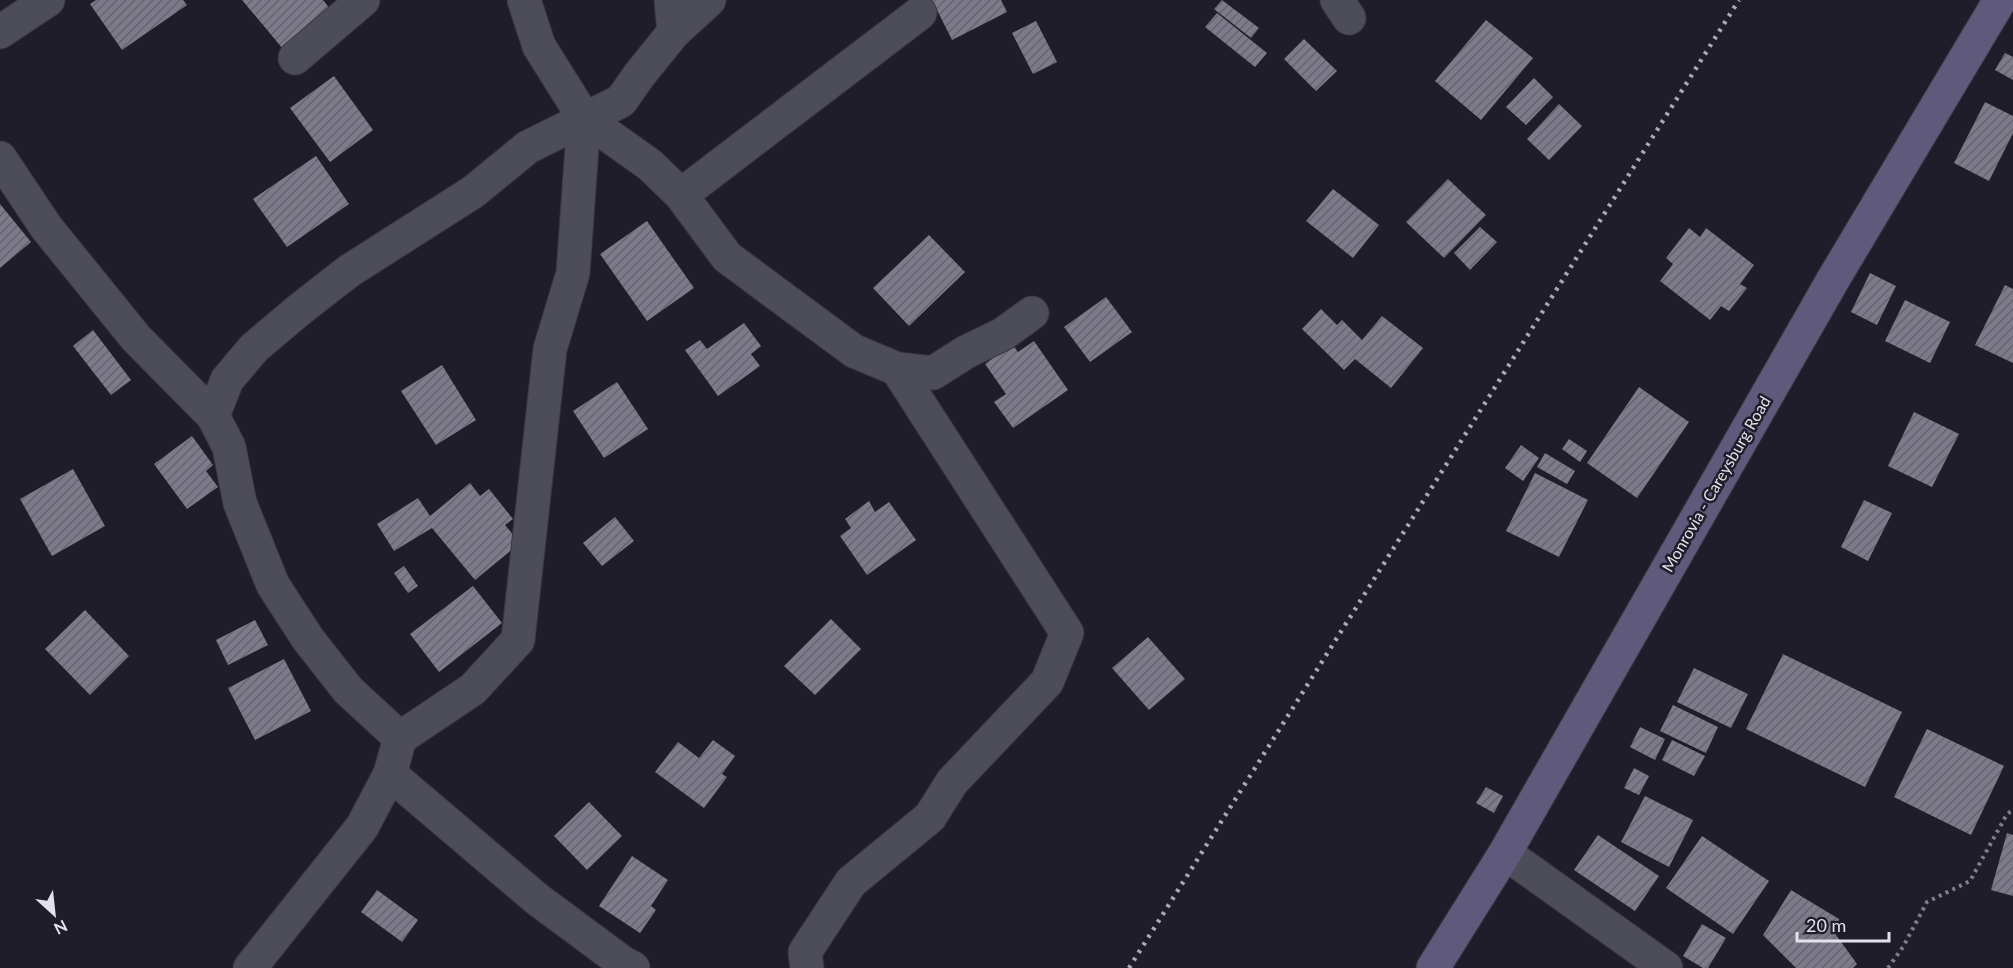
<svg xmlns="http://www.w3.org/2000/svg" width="2013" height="968" font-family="Lato,sans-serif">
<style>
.building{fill:url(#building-hatch)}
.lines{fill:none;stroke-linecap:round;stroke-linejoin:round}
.minor-casing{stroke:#393741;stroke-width:35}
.secondary-casing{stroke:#393741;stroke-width:35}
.path{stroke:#817f89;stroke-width:4;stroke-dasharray:3 4.5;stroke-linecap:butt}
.minor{stroke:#4d4c59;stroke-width:33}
.secondary{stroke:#5f597c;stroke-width:33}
.rail{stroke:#abaab3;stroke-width:4.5;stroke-dasharray:3 6;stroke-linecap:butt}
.labels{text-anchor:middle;stroke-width:5;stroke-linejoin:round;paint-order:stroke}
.street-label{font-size:16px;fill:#e3e2ea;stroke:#1f1d29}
</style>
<defs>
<pattern id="building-hatch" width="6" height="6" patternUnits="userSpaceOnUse" patternTransform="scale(1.5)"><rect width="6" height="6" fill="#7d7b8a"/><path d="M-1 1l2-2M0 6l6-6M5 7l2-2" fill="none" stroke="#66656f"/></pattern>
</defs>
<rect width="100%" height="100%" fill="#1f1d29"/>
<!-- building -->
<g class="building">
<polygon points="96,0 183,0 187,5 122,50 90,4"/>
<polygon points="242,0 323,0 331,10 283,49"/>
<polygon points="932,0 1001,0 1007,12 952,40"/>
<polygon points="1222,0 1259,28 1251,38 1214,9"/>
<polygon points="1217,13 1267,53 1255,67 1205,27"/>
<polygon points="1486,20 1533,58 1481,120 1435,81"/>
<polygon points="1036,21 1057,62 1033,74 1012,33"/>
<polygon points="1304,39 1337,71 1316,91 1284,59"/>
<polygon points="2005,53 2013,57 2013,80 1995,70"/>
<polygon points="334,76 373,130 330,162 290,108"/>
<polygon points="1534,78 1553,97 1526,125 1506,107"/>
<polygon points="1985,102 2013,116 2013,133 1989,181 1954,163"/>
<polygon points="1559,104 1582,126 1549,160 1527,139"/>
<polygon points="316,156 349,204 287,247 253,199"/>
<polygon points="1448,179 1486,215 1444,258 1406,222"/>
<polygon points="1333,189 1379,225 1353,258 1306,221"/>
<polygon points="0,204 31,242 0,268"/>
<polygon points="647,221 694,288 647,321 600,254"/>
<polygon points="1480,227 1497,242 1470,270 1454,253"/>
<polygon points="1689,228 1700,237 1706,228 1754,265 1740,284 1747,288 1729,311 1721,306 1710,320 1660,281 1673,264 1666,258"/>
<polygon points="929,235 965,272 909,326 873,288"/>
<polygon points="1870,273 1896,286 1877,325 1851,312"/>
<polygon points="2005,285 2013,289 2013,363 1975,345"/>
<polygon points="1106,297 1132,332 1090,362 1064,327"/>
<polygon points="1905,300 1950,322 1930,363 1885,341"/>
<polygon points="1321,309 1337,325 1342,320 1362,340 1382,316 1423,348 1391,388 1355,359 1344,370 1302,329"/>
<polygon points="744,323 761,346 751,354 760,366 718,396 685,350 700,340 707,349"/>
<polygon points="93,330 131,380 111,395 73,346"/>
<polygon points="1034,341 1068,390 1013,428 994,402 1006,394 985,364 1012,344 1018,352"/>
<polygon points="442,365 476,420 436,445 401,391"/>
<polygon points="617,382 648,429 604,458 573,411"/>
<polygon points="1639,387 1689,422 1637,498 1587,463"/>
<polygon points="1914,412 1959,434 1932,487 1888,466"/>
<polygon points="192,436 213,465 206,471 218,487 187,509 154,464"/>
<polygon points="1569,439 1587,451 1580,462 1562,449"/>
<polygon points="1521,445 1539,458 1523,481 1505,468"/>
<polygon points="1545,453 1575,471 1567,484 1537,467"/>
<polygon points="73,469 105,526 52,556 20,499"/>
<polygon points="1535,473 1588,500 1559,557 1506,531"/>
<polygon points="470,483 480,496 489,489 513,519 505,525 520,543 475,580 432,528 394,551 377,524 418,498 430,516"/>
<polygon points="1864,500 1892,513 1868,561 1841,547"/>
<polygon points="869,501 875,512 889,502 916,540 867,575 840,536 851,528 845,519"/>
<polygon points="615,517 634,541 602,566 583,543"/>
<polygon points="404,566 418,586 408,593 394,573"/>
<polygon points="473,586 502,623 439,672 410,634"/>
<polygon points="85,610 129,656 90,695 45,649"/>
<polygon points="831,619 861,649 815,695 784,666"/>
<polygon points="255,620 268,645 228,665 216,640"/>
<polygon points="1148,637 1185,679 1149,710 1112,668"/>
<polygon points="1783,654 1902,712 1865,787 1746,729"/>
<polygon points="284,659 311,711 255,740 228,688"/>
<polygon points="1694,668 1748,694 1731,728 1677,702"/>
<polygon points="1673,705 1718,727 1706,753 1660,731"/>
<polygon points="1640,727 1665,739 1655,760 1630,747"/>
<polygon points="1927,729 2004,766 1971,835 1894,797"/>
<polygon points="713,740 735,756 722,774 727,777 704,808 655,772 678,742 699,758"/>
<polygon points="1672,740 1705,756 1694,776 1662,760"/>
<polygon points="1634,768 1649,776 1639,795 1624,788"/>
<polygon points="1486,787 1503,796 1494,813 1476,803"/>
<polygon points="1645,796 1693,820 1669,867 1621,842"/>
<polygon points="589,802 622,836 587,870 554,836"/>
<polygon points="2007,833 2013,835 2013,896 1991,890"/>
<polygon points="1598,835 1659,876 1635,911 1574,870"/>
<polygon points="1702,836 1769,881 1733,934 1666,888"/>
<polygon points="632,856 668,880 651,906 656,910 640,933 599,906"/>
<polygon points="377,890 418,920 402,942 361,912"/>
<polygon points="1791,890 1839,919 1836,935 1857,964 1853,968 1796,968 1763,935"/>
<polygon points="1702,924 1726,938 1708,968 1703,968 1683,956"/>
</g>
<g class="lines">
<defs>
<g id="minor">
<polyline points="1337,0 1349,18"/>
<polyline points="0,32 48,0"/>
<polyline points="674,32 709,0"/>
<polyline points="295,58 363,0"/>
<polyline points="584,118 650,165 681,195 727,257 854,351 897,369 933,373 966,352 1003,334 1032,313"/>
<polyline points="0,158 46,227 136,338 213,416"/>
<polyline points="681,195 920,13"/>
<polyline points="400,738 348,690 308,639 273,585 240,503 229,447 213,416 227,380 254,348 299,310 349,271 473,192 528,147 621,101 640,74 674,32 671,0"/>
<polyline points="390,774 537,899 622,962 633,968"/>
<polyline points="1505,853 1666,968"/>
<polyline points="250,968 362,827 390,774 400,738 473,689 518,640 550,349 573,273 584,118 539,46 524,0"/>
<polyline points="807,968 805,952 851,882 930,817 952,782 1047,682 1067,633 897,369"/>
</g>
<polyline id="secondary" points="1433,968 1505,853 1834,278 2000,0"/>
</defs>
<!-- minor casing -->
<use href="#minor" class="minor-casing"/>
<!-- secondary casing -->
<use href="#secondary" class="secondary-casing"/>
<!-- path -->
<polyline class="path" points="1888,968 1903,947 1927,902 1970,881 2007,814 2013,810"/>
<!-- minor -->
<use href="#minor" class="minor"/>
<!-- secondary -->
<use href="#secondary" class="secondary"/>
<!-- rail -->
<polyline class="rail" points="1129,968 1739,0"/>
</g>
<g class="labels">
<!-- street labels -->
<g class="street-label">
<text transform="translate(1716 484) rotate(-60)" y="6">Monrovia - Careysburg Road</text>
</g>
</g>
<!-- north arrow -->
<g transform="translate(54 914) rotate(153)" stroke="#1f1d29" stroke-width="4.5" paint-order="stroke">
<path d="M0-4.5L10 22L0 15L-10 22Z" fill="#e3e2ea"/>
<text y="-9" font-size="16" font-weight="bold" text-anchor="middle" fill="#e3e2ea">N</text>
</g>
<!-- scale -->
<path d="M1797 932v9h92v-9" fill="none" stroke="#e3e2ea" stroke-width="3"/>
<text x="1806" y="932" font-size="18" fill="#e3e2ea" stroke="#1f1d29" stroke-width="4.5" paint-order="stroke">20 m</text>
</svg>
